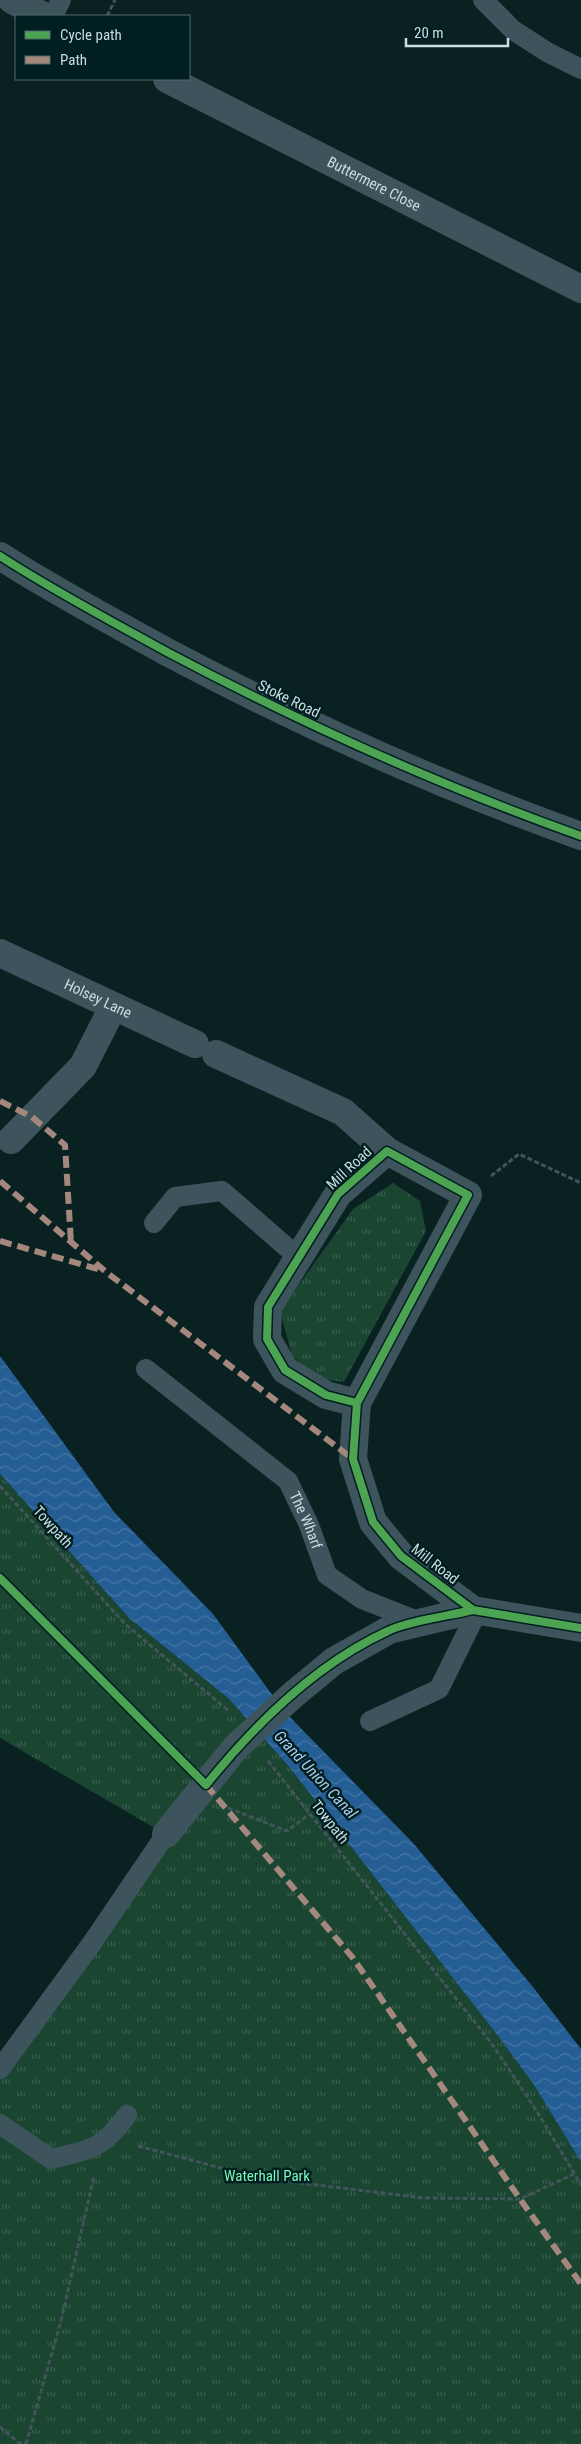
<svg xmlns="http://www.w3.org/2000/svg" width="581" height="2444" font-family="'Roboto Condensed',sans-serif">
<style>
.grass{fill:url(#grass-tufts)}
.water{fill:url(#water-waves)}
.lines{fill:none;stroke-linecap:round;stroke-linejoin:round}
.path{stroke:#41555a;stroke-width:3;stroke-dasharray:5 2.5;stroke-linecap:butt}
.service{stroke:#3d545c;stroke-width:20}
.minor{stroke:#3d545c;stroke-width:28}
.tertiary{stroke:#3d545c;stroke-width:28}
.minor-bridge{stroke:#3d545c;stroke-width:28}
.quiet{stroke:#a5887d;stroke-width:6;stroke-dasharray:12 6;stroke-linecap:butt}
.cycleway-casing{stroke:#011e21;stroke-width:11}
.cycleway{stroke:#4ca352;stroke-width:8}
.labels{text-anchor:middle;stroke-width:5;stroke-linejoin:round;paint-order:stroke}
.street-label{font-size:15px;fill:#c9dde0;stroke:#011e21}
.park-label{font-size:15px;fill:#7ef9b9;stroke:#011e21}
.water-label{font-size:16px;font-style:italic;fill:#aeccee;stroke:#011e21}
</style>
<defs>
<pattern id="grass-tufts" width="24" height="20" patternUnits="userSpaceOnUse" patternTransform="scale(1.25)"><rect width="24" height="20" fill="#1a4531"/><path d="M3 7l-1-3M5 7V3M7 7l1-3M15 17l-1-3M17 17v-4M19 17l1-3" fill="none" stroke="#3a5f4f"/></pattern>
<pattern id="water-waves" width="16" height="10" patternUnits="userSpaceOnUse" patternTransform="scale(1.25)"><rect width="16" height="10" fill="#255e94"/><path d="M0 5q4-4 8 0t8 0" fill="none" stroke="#4375a3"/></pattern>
</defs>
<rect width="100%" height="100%" fill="#0a2122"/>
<!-- grass -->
<g class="grass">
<polygon points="393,1183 420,1201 426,1231 344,1382 320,1379 292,1356 280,1311 353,1209"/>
<polygon points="0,1474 130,1619 228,1698 290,1768 501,2040 534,2085 581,2162 581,2444 0,2444 0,2069 165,1834 0,1738"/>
</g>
<!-- water -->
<polygon class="water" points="0,1356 114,1512 213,1614 284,1711 414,1844 533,1987 581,2049 581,2162 534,2085 501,2040 290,1768 228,1698 130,1619 0,1474"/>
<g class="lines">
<!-- path -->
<g class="path">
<polyline points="107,16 115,0"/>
<polyline points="491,1176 519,1154 581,1183"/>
<polyline points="0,1486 126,1625 229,1711"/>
<polyline points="268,1761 492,2044 538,2113 581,2185"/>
<polyline points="228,1808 287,1831 310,1814"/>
<polyline points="138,2146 259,2178 424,2198 520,2199 574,2174"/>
<polyline points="0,2427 20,2444"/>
<polyline points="26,2444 61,2321 94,2176"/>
</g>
<!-- service -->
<g class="service">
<polyline points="483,0 513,30 547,52 581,69"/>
<polyline points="53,16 61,0"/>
<polyline points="154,1223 175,1197 222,1191 299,1258"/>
<path id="s1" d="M146 1369 288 1481 309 1525 327 1575 362 1599 420 1622"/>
<polyline points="370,1721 439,1689 477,1612"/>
<polyline points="0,2069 92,1943 166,1834"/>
<path d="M0 2124 51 2159C90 2150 103 2149 127 2115"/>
</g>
<!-- minor -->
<g class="minor">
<polyline points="12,0 44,16"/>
<path id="s2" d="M167 79 581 289"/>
<path id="s3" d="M0 953 195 1044"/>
<polyline points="216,1054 343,1112 387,1151"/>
<polyline points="11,1140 83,1066 113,1007"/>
<polyline points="357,1403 326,1395 285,1370 267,1339 268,1307 338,1194 387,1151 468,1195 357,1403 353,1459 373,1522 401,1556 473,1610 581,1628"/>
<polyline points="294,1694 334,1661 389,1630 473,1610"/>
<polyline points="166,1834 236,1747"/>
</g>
<!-- tertiary -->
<path class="tertiary" d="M0 556C54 591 111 621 167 652 301 723 438 785 581 836"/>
<!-- minor-bridge -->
<polyline class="minor-bridge" points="236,1747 294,1694"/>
<!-- quiet -->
<g class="quiet">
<polyline points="0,1101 32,1117 65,1145 71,1243"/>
<polyline points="0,1181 106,1272 353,1459"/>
<polyline points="0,1241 101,1270"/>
<polyline points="206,1785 353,1958 520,2199 581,2284"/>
</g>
<defs>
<g id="cycleway">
<path d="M0 556C54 591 111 621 167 652 301 723 438 785 581 836"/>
<polyline points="357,1403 326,1395 285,1370 267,1339 268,1307 338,1194 387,1151 468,1195 357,1403 353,1459 373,1522 401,1556 473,1610 581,1628"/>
<path d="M0 1578 206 1785C255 1724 316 1664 388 1631 408 1621 449 1616 473 1610"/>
</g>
</defs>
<!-- cycleway casing -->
<use href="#cycleway" class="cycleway-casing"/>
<!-- cycleway -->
<use href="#cycleway" class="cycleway"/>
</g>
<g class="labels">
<!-- street labels -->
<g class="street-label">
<text dy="5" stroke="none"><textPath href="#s2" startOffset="232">Buttermere Close</textPath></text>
<text transform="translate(289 699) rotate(26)" y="5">Stoke Road</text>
<text dy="5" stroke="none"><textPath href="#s3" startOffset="108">Holsey Lane</textPath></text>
<text transform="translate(349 1168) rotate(-43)" y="5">Mill Road</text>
<text dy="5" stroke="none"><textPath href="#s1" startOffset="224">The Wharf</textPath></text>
<text transform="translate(53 1527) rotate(48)" y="5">Towpath</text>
<text transform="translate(435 1564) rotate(38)" y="5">Mill Road</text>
<text transform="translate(330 1822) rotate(52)" y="5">Towpath</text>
</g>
<!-- park labels -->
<g class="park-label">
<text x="267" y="2181">Waterhall Park</text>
</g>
<!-- water labels -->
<g class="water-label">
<text transform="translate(316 1774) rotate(47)" y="6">Grand Union Canal</text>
</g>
</g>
<!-- legend -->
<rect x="15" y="15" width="175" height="65" fill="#011e21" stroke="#516a6d"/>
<rect x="25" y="31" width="25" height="8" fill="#4ca352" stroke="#516a6d"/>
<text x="60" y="40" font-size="15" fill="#c9dde0">Cycle path</text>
<rect x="25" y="56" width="25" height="8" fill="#a5887d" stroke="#516a6d"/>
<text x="60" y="65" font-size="15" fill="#c9dde0">Path</text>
<!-- scale -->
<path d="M406 38v8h102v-8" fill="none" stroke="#c9dde0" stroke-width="2.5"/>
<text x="414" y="38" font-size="15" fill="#c9dde0" stroke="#011e21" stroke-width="4" paint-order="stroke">20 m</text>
</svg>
